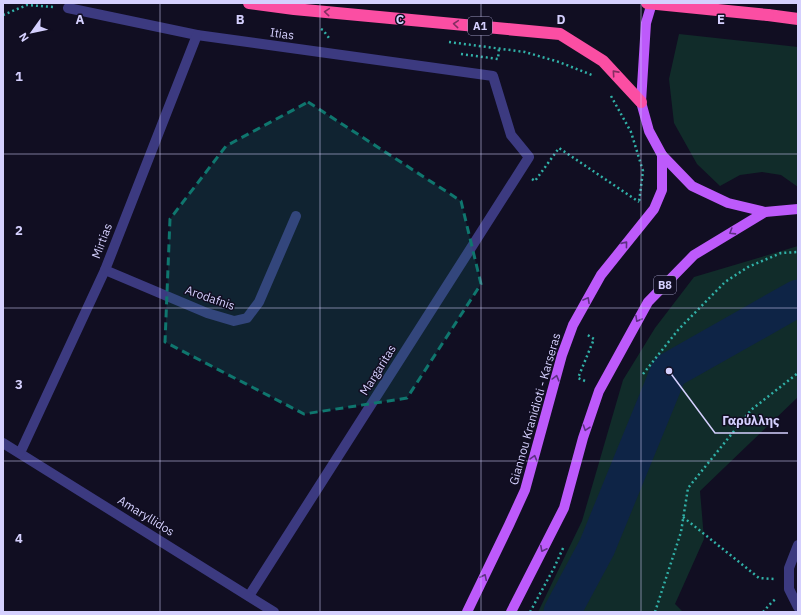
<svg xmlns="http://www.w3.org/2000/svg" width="801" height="615" font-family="'IBM Plex Sans',sans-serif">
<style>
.green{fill:#112c2a}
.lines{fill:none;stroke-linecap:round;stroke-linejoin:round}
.river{stroke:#0e2446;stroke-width:37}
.path{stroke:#31b1a8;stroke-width:2.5;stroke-dasharray:2 3;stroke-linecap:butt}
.street{stroke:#3c3a80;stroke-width:10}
.primary{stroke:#bd5afb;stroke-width:10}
.highway{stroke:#fb4ea3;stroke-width:12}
.highway-bridge{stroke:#fb4ea3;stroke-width:12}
.oneway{stroke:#862e62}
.oneway2{stroke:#5e3084}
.marked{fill:#0f766e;fill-opacity:0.2;stroke:#0f766e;stroke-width:3;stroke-dasharray:8 5;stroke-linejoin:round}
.grid{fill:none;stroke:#d5d0fe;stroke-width:1;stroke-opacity:0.55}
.labels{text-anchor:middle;stroke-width:3;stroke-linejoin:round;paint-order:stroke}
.shield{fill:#110e22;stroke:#9a96bc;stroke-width:1}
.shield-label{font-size:11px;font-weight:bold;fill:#d5d0fe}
.street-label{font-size:12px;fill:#d5d0fe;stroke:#110e22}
.grid-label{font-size:13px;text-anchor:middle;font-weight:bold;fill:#d5d0fe;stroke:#110e22;stroke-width:3;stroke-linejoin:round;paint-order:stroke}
.leader{fill:none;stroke:#d5d0fe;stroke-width:1.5}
.callout-dot{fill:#d5d0fe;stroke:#110e22;stroke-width:1.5}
.callout-label{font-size:13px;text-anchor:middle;font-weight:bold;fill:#d5d0fe;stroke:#110e22;stroke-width:3;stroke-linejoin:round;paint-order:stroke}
</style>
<rect width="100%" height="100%" fill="#110e22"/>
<!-- green -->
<g class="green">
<polygon points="679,34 798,47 798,187 781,175 762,172 740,175 720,186 697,164 674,123 669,79"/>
<polygon points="798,246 798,397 700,491 704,539 675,604 683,612 538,612 582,521 623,380 655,328 694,277"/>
</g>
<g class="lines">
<!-- river -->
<polyline class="river" points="562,612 597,547 669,371 798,298"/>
<!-- path -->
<g class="path">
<polyline points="3,15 27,5 54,7"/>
<polyline points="321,29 323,30 329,38"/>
<polyline points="449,42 525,52 559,62 592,75"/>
<polyline points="461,54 498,59 499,48"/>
<polyline points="611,96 631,132 643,171 639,202"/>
<polyline points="532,179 535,181 559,148 639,202"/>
<polyline points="643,374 678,330 725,282 748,267 781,253 798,252"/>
<polyline points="585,381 578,378 594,339 586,334"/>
<polyline points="683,517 759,578 774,579"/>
<polyline points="530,612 554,568 564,546"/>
<polyline points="655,612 681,532 688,488 751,410 798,373"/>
<polyline points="763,612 772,602 777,598"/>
</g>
<!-- street -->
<g class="street">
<polyline points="68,8 197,35 493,76 511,135 529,157 249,596"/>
<polyline points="105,270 207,313 234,321 247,318 259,302 296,216"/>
<polyline points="3,443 274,612"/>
<polyline points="20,453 105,270 197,35"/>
<polyline points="798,545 789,568 789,589 798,607"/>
</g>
<!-- primary -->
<g class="primary">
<polyline points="652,3 646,23 641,102 649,131 662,155 692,186 728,203 765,212 798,209"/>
<polyline points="467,612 509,525 525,490 562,355 573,325 601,275 654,209 662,190 662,155"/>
<polyline points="511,612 564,508 583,438 599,391 648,302 694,255 765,212"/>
</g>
<!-- highway -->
<g class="highway">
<polyline points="249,3 294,9 560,34 603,61 641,102"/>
<polyline points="768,15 798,19"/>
</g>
<!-- highway-bridge -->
<polyline class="highway-bridge" points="647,3 768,15"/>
</g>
<!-- one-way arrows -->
<defs><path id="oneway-chevron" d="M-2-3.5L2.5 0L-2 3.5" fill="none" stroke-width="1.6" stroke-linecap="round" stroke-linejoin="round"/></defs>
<g class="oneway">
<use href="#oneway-chevron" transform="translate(327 12) rotate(-175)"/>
<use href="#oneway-chevron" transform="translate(456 24) rotate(-175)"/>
<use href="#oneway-chevron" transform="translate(615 73) rotate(-132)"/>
</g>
<g class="oneway2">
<use href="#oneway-chevron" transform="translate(732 232) rotate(148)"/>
<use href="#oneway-chevron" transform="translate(625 244) rotate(-51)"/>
<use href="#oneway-chevron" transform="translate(587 300) rotate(-61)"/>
<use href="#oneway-chevron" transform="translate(638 319) rotate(119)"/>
<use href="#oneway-chevron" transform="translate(556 378) rotate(-75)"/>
<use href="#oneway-chevron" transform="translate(586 428) rotate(109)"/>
<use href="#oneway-chevron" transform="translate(534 458) rotate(-74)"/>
<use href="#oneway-chevron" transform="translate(543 549) rotate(117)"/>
<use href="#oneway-chevron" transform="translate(484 577) rotate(-64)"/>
</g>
<!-- marked area -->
<path class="marked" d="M308 102 461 201 481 284 407 398 304 414 165 342 170 219 226 146Z"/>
<!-- grid -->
<path class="grid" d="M160 3V612M320 3V612M481 3V612M641 3V612M3 154H798M3 308H798M3 461H798"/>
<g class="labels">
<!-- shield labels -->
<g class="shield">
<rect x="468" y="17" width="24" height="18" rx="3"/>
<rect x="654" y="276" width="22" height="18" rx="3"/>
</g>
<g class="shield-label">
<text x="480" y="30">A1</text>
<text x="665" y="289">B8</text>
</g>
<!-- street labels -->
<g class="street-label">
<text transform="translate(282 34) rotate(8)" y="4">Itias</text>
<text transform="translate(102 241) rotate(-69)" y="4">Mirtias</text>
<text transform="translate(210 298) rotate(19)" y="4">Arodafnis</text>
<text transform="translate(378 370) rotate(-58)" y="4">Margaritas</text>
<text transform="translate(535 409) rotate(-74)" y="4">Giannou Kranidioti - Karseras</text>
<text transform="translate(146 516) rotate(32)" y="4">Amaryllidos</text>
</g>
</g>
<g class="grid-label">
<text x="80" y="24">A</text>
<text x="240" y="24">B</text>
<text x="400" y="24">C</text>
<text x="561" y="24">D</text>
<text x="721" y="24">E</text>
<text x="19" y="81">1</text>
<text x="19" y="235">2</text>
<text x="19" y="389">3</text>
<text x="19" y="543">4</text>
</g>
<!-- callouts -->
<path class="leader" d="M669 371L715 433H788"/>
<circle class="callout-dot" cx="669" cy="371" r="4"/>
<g class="callout-label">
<text x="751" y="425">Γαρύλλης</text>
</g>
<!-- border -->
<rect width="801" height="615" fill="none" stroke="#d5d0fe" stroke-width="8"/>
<!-- north arrow -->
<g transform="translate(32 32) rotate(237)" stroke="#110e22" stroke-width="3" paint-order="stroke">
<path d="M0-3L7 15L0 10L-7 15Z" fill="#d5d0fe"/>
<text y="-6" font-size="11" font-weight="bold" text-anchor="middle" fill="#d5d0fe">N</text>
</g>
</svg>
